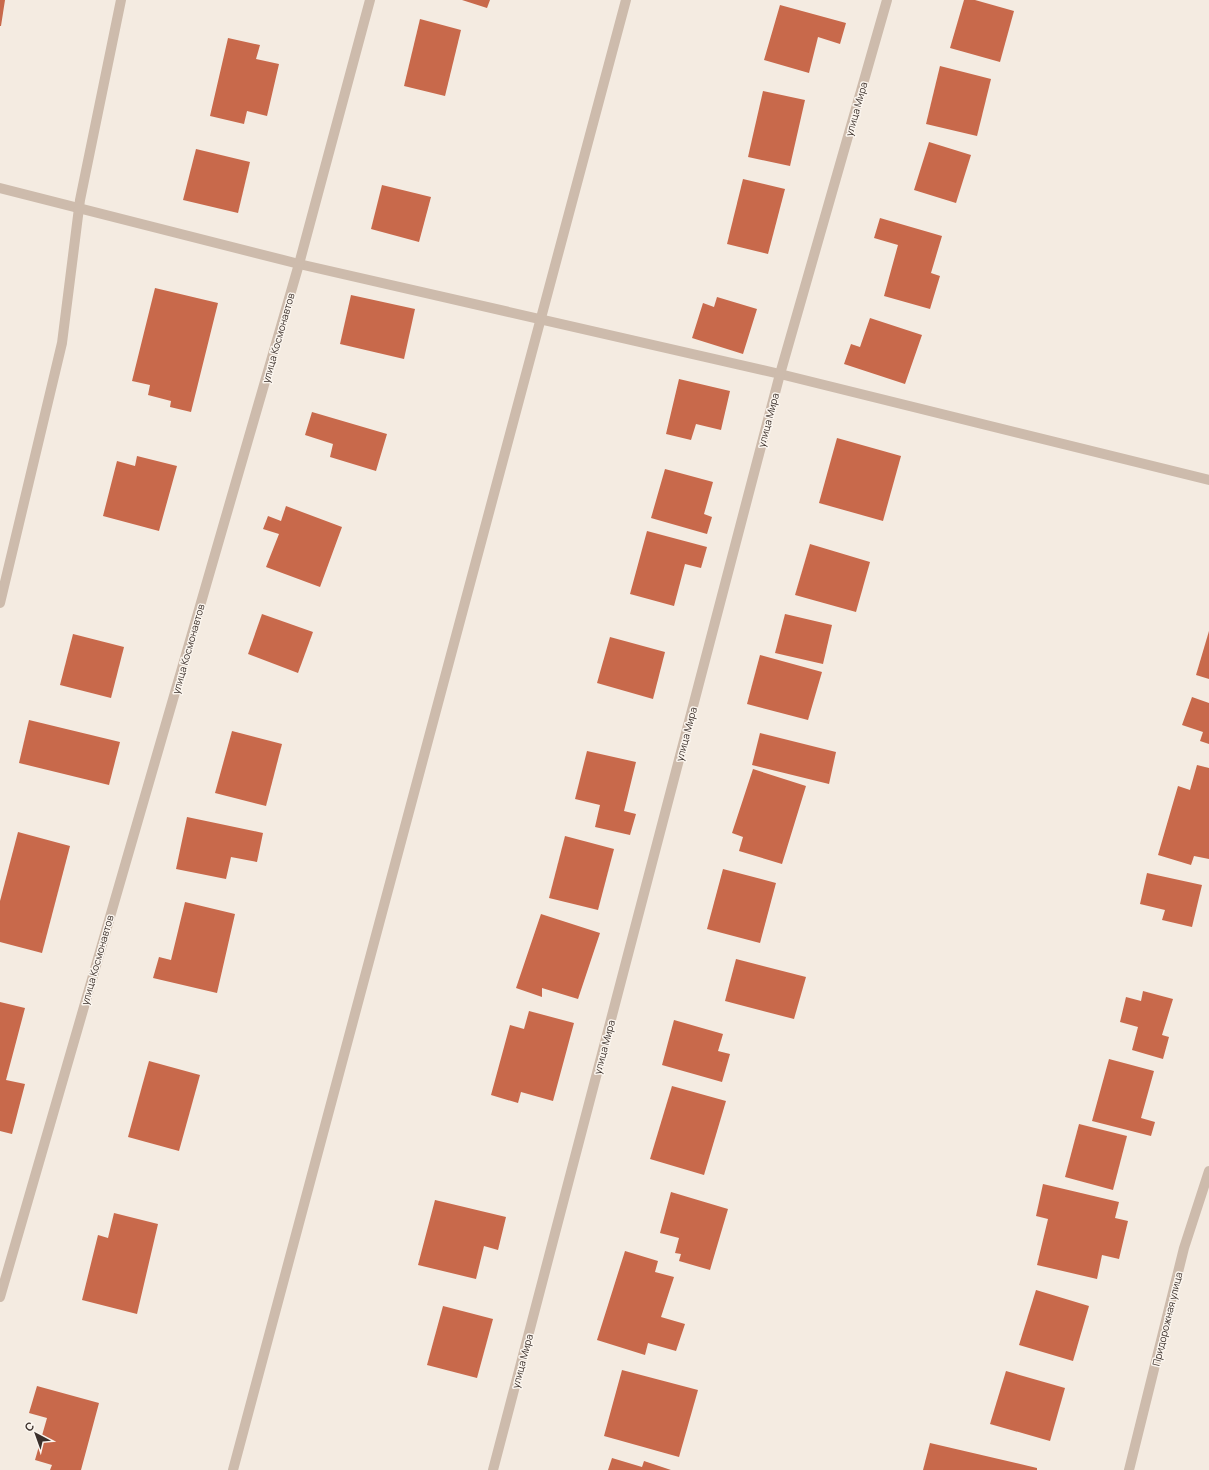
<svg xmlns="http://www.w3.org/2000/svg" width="1209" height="1470" font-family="Manrope,sans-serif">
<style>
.building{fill:#c8694b}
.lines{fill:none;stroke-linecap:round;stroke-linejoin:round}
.minor{stroke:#cdbbac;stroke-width:10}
.labels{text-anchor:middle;stroke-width:3;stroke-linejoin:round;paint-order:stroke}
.street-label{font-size:10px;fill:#3b302b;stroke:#fbf5ee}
</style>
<rect width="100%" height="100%" fill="#f4ebe1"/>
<!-- building -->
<g class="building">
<polygon points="0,0 5,0 1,26 0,26"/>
<polygon points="462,0 490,0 487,8"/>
<polygon points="964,0 975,0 1014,11 1000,62 950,48"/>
<polygon points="780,5 846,23 840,44 818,37 809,73 764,60"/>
<polygon points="420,19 461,30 445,96 404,86"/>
<polygon points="228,38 260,45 256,59 279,64 267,116 247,111 244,124 210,116"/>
<polygon points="940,66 991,79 977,136 926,124"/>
<polygon points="763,91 805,100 790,166 748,157"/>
<polygon points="929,142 971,155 956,203 914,190"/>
<polygon points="196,149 250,162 238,213 183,200"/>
<polygon points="743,179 785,189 768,254 727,244"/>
<polygon points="382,185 431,197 419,242 371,229"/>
<polygon points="880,218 942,236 931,273 940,276 930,309 884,296 898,245 874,238"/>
<polygon points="155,288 218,303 191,412 170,407 171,401 148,395 150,385 132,381"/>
<polygon points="351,295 415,309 404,359 340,344"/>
<polygon points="717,297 757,309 743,354 692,338 703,303 714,307"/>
<polygon points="870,318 922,335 905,384 844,364 851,344 860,347"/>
<polygon points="679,379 730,391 721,430 696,424 691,440 666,434"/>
<polygon points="312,412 387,434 376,471 330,457 333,444 305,435"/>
<polygon points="837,438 901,456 883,521 819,503"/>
<polygon points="137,456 177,466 159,531 103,516 117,461 135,466"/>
<polygon points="665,469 713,482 704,514 712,517 707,534 651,518"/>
<polygon points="286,506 342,527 320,587 266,567 279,534 263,529 268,516 281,521"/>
<polygon points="647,531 707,547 701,568 685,564 674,606 630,594"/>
<polygon points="810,544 870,562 856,612 795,595"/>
<polygon points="262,614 313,632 298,673 248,654"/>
<polygon points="785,614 832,625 823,664 775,653"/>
<polygon points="1209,631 1209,679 1196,675"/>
<polygon points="73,634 124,647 111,698 60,685"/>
<polygon points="610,637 665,652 653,699 597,683"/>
<polygon points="760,655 822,672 808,720 747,704"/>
<polygon points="1192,697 1209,703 1209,744 1200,741 1203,732 1182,725"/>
<polygon points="29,720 120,742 109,785 19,763"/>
<polygon points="232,731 282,744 266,806 215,793"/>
<polygon points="760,733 836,752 829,784 752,765"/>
<polygon points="587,751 636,762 624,811 636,814 630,835 595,827 600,805 575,799"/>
<polygon points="1197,765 1209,768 1209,859 1194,856 1191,865 1158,855 1178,786 1190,790"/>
<polygon points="753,769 806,786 782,864 739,851 743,837 732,833"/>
<polygon points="187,817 263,833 257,862 231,857 226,879 176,869"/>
<polygon points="18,832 70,846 42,953 0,942 0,901"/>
<polygon points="565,836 614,849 598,910 549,898"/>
<polygon points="723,869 776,883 760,943 707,929"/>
<polygon points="1147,873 1202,885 1192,927 1162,920 1165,910 1140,904"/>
<polygon points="185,902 235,914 217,993 153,978 159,957 171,960"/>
<polygon points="541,914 600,933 578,999 542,988 542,997 516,988"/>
<polygon points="736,959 806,977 794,1019 725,1001"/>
<polygon points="1143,991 1173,999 1162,1035 1169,1037 1163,1059 1132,1050 1138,1027 1120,1022 1126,997 1141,1001"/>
<polygon points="0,1002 25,1008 6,1080 25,1084 12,1134 0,1131"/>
<polygon points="529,1011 574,1023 553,1101 521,1092 518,1103 491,1095 510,1025 524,1029"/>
<polygon points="674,1020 723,1034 718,1051 730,1054 722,1082 662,1065"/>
<polygon points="1109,1059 1154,1071 1141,1118 1155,1122 1151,1136 1092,1121"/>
<polygon points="149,1061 200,1075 179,1151 128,1137"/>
<polygon points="672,1086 726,1101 704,1175 650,1159"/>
<polygon points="1079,1124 1127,1136 1113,1190 1065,1177"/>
<polygon points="1043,1184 1119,1202 1115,1218 1128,1221 1119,1259 1102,1255 1097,1279 1037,1265 1048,1219 1036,1216"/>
<polygon points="671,1192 728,1209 710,1270 679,1261 681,1254 675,1253 679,1238 660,1233"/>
<polygon points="435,1200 506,1217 498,1250 484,1246 476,1279 418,1265"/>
<polygon points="114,1213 158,1224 137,1314 82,1300 98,1235 108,1238"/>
<polygon points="625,1251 658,1261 655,1272 674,1277 661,1317 685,1324 676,1351 648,1343 645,1355 597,1340"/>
<polygon points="1036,1290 1089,1306 1073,1361 1019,1345"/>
<polygon points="443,1306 493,1319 477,1378 427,1365"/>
<polygon points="622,1370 698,1390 679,1457 604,1436"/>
<polygon points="1006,1371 1065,1388 1050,1441 990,1424"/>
<polygon points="37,1386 99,1403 81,1470 50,1470 52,1465 35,1460 47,1418 29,1413"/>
<polygon points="930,1443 1037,1468 1037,1470 923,1470"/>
<polygon points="612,1458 642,1467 644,1461 671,1470 608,1470"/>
</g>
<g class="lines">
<!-- minor -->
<g class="minor">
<polyline points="0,188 299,264 780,374 1209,480"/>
<polyline points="0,603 62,343 80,200 121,0"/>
<polyline points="0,1297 299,264 370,0"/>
<polyline points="233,1470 626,0"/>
<polyline points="493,1470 780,374 887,0"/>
<polyline points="1129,1470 1184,1248 1209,1171"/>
</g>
</g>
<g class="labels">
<!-- street labels -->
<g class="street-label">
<text transform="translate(856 109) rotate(-74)" y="4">улица Мира</text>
<text transform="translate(278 338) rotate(-74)" y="4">улица Космонавтов</text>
<text transform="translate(768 420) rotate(-75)" y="4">улица Мира</text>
<text transform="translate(188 649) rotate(-74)" y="4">улица Космонавтов</text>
<text transform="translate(686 734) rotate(-75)" y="4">улица Мира</text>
<text transform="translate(97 960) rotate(-74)" y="4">улица Космонавтов</text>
<text transform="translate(604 1047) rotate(-75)" y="4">улица Мира</text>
<text transform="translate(1167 1319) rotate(-76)" y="4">Придорожная улица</text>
<text transform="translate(522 1361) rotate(-75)" y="4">улица Мира</text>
</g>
</g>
<!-- north arrow -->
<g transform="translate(36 1434) rotate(319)" stroke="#fbf5ee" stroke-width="3" paint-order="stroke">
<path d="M0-3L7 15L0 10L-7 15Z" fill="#3b302b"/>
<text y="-6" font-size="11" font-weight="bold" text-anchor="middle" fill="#3b302b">С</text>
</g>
</svg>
